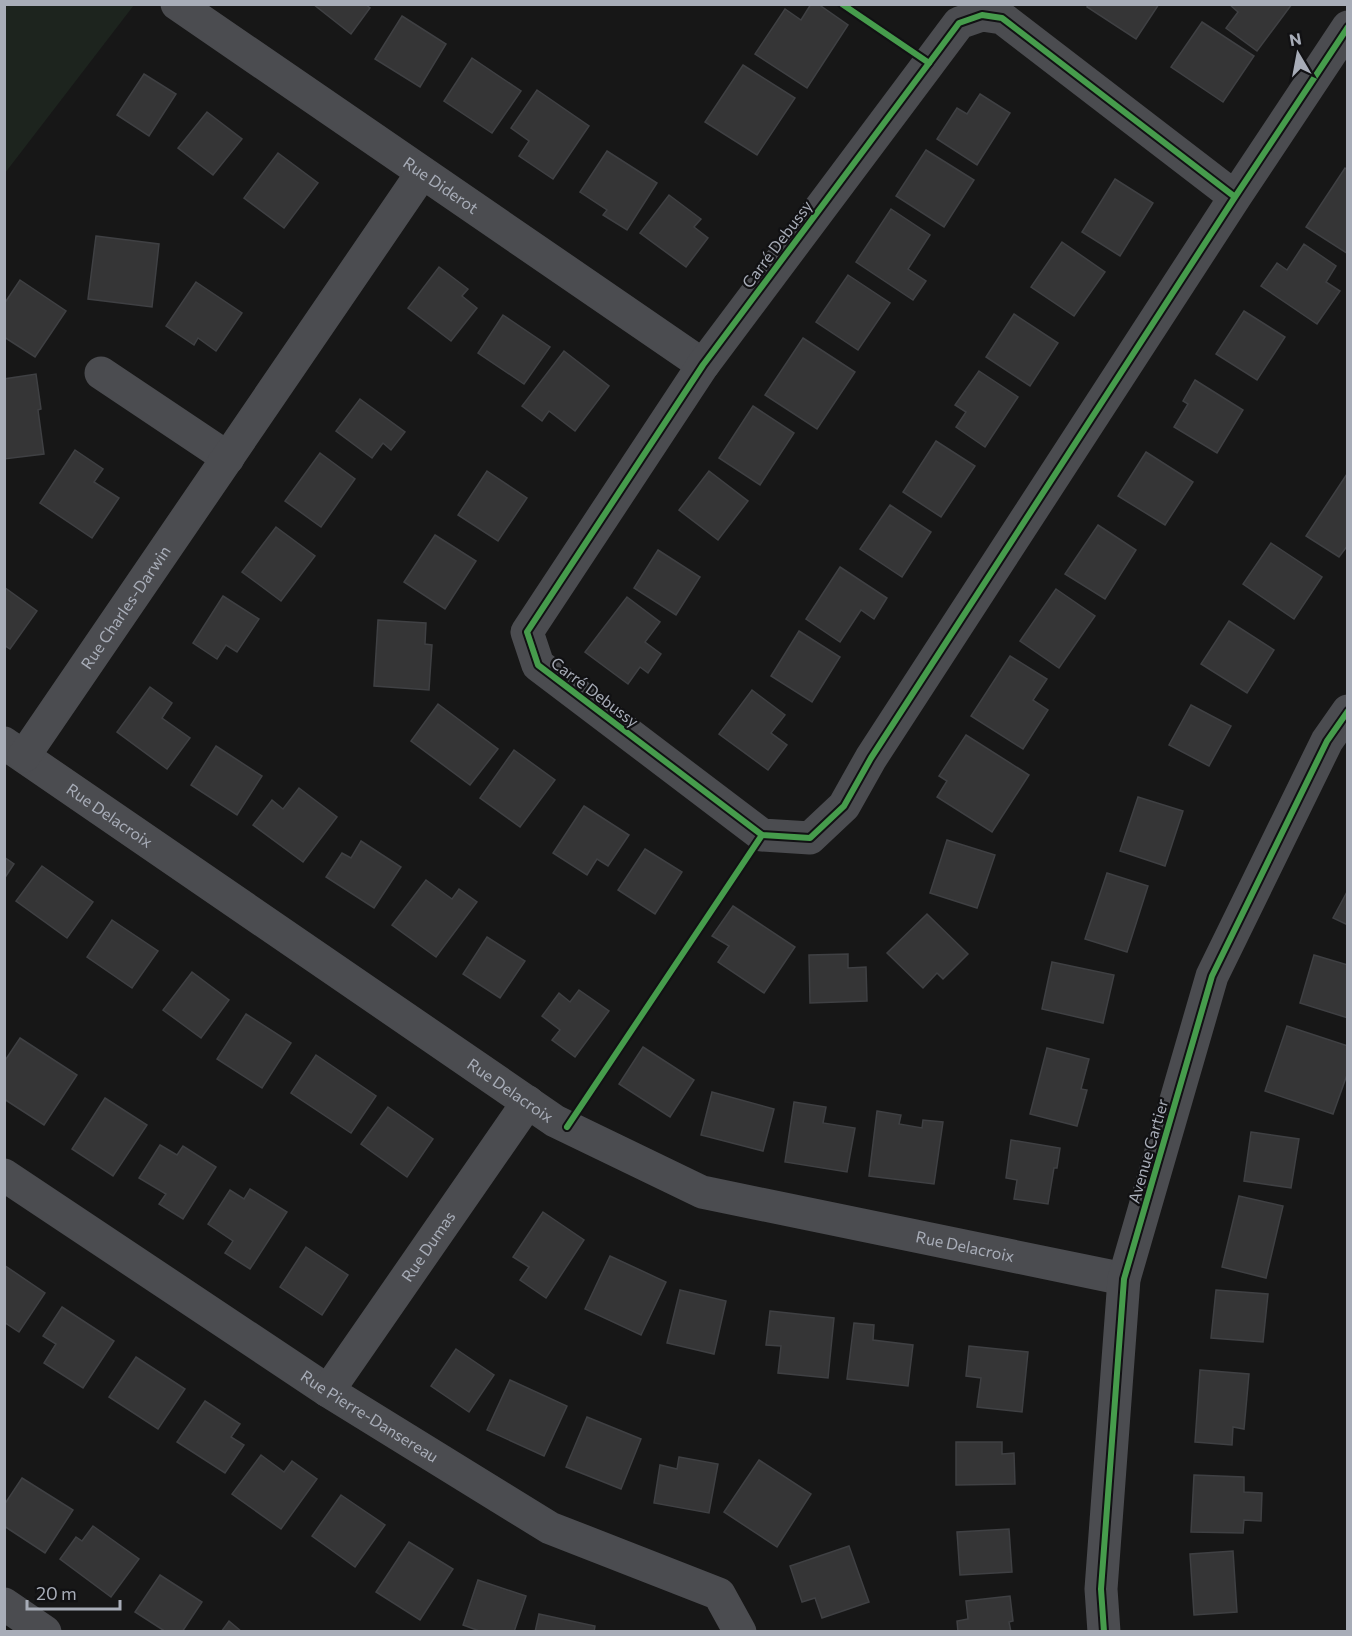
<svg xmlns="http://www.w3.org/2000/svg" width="1352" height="1636" font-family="Commissioner,sans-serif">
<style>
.green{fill:#1d241e}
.building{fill:#353536;stroke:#3f4043;stroke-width:1.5}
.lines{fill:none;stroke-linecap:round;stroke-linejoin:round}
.street{stroke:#4b4c50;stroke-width:33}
.cycleway-casing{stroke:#111113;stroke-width:10}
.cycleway{stroke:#469c4c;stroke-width:6}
.labels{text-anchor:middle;stroke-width:4.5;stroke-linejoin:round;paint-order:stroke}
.street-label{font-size:16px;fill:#a8adb8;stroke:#111113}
</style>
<rect width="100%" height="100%" fill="#171717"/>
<!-- green -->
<polygon class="green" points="5,4 134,5 5,173 4,5"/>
<!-- building -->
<g class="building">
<polygon points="313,4 365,4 370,8 351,34"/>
<polygon points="811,4 818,4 848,25 807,88 755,54 785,9 801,20"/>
<polygon points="1088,4 1159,4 1136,39 1087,7"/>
<polygon points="1229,4 1292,4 1257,51 1226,28 1238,12"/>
<polygon points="402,16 446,44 420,87 375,59"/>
<polygon points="1202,22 1254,56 1223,102 1171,67"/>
<polygon points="472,58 521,91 492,133 444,101"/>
<polygon points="743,65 795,98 757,155 705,122"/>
<polygon points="144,74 176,94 149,136 117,115"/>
<polygon points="537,90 589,126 553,179 519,156 529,141 511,128"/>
<polygon points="980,94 1010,113 977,165 937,139 957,108 967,114"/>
<polygon points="207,112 242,139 213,175 178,148"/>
<polygon points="926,150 974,180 944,227 896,196"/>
<polygon points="607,151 657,183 627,230 603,215 607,210 580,192"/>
<polygon points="278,153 318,183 284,228 244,198"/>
<polygon points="1345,168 1348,170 1348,254 1306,227"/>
<polygon points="1115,179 1153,203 1120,256 1082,232"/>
<polygon points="669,195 701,219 694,227 708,238 686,267 640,233"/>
<polygon points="891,209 930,235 908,269 926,281 913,300 856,262"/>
<polygon points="96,236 159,244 152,307 88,299"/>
<polygon points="1062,242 1105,272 1074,316 1031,287"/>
<polygon points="1304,244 1336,266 1326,282 1340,291 1317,324 1261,286 1277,263 1287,270"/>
<polygon points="439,267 468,289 462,296 477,308 451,341 408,308"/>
<polygon points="848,275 890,303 858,350 816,322"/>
<polygon points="20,280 66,311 35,357 4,337 4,304"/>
<polygon points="196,282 242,313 216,351 198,338 194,345 166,326"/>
<polygon points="1244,311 1285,337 1257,380 1216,354"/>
<polygon points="1014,314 1058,343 1030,386 986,357"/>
<polygon points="503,315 550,347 524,384 478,353"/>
<polygon points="803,338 855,372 817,429 765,395"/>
<polygon points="564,351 609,386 575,431 549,411 542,421 522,406"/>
<polygon points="979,371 1018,397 985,447 956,427 966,412 955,405"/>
<polygon points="36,374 41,409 38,410 44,454 4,459 4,379"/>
<polygon points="1195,380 1243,410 1217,453 1174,427 1188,404 1183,401"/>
<polygon points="360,399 405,432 391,450 383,443 372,458 336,431"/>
<polygon points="753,406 794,433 760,485 719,458"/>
<polygon points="936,441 975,466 941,517 903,492"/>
<polygon points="75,450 103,469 94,482 119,498 92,538 40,503"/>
<polygon points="1146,452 1193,482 1165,525 1118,496"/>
<polygon points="320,453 355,479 321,527 285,501"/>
<polygon points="487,471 527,498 498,541 458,515"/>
<polygon points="709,471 748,501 718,540 679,510"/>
<polygon points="1347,474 1348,545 1339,557 1306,536"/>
<polygon points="890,505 931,532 902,577 860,549"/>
<polygon points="1098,525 1136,550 1105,599 1065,574"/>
<polygon points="276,527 315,556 281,601 242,572"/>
<polygon points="435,535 476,561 445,609 404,582"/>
<polygon points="1271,543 1322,577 1294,619 1243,584"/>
<polygon points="658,550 700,577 676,615 634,588"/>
<polygon points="840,567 887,598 874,619 861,610 840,642 806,619"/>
<polygon points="4,587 37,611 10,649 4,645"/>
<polygon points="1056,589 1095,616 1059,668 1020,641"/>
<polygon points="223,596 259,619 237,652 226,645 217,659 193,643"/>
<polygon points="627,597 660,622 645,642 661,654 648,673 640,667 628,684 585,652"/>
<polygon points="378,620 426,623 425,644 432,645 429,690 374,686"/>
<polygon points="1229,621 1274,650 1247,693 1201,664"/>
<polygon points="799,631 840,657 812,702 771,676"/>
<polygon points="1010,656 1047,679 1033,700 1048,710 1023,749 971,716"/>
<polygon points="150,687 172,703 162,718 190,738 167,769 117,732"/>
<polygon points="752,690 785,715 771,733 787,745 768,770 719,734"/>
<polygon points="438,704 498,749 470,785 411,741"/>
<polygon points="1191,705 1231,726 1209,766 1169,745"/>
<polygon points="966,735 1029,775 992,832 937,797 947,781 939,776"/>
<polygon points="216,746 262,776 237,815 191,785"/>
<polygon points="514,750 555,780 520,827 480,798"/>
<polygon points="299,788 337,817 303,862 253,825 272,800 283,809"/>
<polygon points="1138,797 1183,811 1165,866 1120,851"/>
<polygon points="584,806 629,835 608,866 597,859 587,875 553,853"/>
<polygon points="947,840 995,855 977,908 930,893"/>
<polygon points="361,841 401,867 374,908 326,877 342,853 351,858"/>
<polygon points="645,849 682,872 655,914 618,890"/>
<polygon points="4,857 14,864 4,879"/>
<polygon points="42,866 93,902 67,938 16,901"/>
<polygon points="1107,873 1148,886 1127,952 1085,939"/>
<polygon points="426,880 452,899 459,889 477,902 436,957 392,925"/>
<polygon points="1348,890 1348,925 1333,918"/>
<polygon points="733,906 795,947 764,993 718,962 729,946 712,936"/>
<polygon points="927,914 968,954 943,979 937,973 923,988 887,953"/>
<polygon points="112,920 158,951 132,988 87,957"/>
<polygon points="487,937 525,961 500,998 463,974"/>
<polygon points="848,954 848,968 866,967 867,1001 810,1003 809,955"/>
<polygon points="1314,955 1348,965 1348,1018 1300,1003"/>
<polygon points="1052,962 1114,975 1103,1023 1042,1009"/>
<polygon points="192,972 229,1000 201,1038 163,1010"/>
<polygon points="579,990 609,1011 575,1057 552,1040 560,1030 542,1016 559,993 570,1002"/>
<polygon points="246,1014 291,1043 262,1088 217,1059"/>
<polygon points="1287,1026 1348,1046 1348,1072 1333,1114 1265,1091"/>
<polygon points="20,1038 77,1075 44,1125 4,1099 4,1062"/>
<polygon points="643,1047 694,1080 670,1117 619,1084"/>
<polygon points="1047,1048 1089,1059 1081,1089 1087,1090 1077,1126 1030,1114"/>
<polygon points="316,1055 376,1096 351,1133 291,1093"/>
<polygon points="712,1092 774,1109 763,1151 701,1135"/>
<polygon points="105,1098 147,1125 113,1176 72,1149"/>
<polygon points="794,1102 826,1107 823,1123 855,1128 847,1172 785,1162"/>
<polygon points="388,1107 433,1139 407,1177 361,1144"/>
<polygon points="877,1111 901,1115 899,1124 922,1128 923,1120 943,1122 934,1184 869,1176"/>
<polygon points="1251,1132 1299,1139 1291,1188 1244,1181"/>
<polygon points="1011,1140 1060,1148 1057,1168 1054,1168 1048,1204 1014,1199 1017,1180 1006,1178"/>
<polygon points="160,1145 177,1155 183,1146 216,1167 183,1219 159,1204 166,1194 139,1178"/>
<polygon points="250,1189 287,1212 250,1269 225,1253 233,1241 208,1224 230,1190 244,1199"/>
<polygon points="1239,1196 1283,1206 1266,1278 1222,1267"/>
<polygon points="543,1212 584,1240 546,1298 520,1280 529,1267 513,1257"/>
<polygon points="306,1247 348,1275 322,1315 280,1287"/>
<polygon points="610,1256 666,1282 641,1335 585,1309"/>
<polygon points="4,1265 45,1293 19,1332 4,1322"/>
<polygon points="680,1290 726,1301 714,1354 667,1343"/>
<polygon points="1216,1290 1268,1294 1263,1342 1211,1338"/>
<polygon points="62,1307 114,1341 83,1388 44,1363 56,1344 43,1336"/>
<polygon points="770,1311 834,1318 828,1378 778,1373 781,1346 766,1345"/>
<polygon points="854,1323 874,1325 873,1340 913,1345 908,1386 847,1379"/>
<polygon points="969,1346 1028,1352 1022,1412 977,1407 981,1378 966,1376"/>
<polygon points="456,1349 494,1375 469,1412 431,1386"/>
<polygon points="136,1357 185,1389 158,1429 109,1397"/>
<polygon points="1200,1370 1249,1374 1244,1429 1233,1427 1232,1445 1195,1442"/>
<polygon points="510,1380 567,1406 544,1456 487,1430"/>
<polygon points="205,1401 240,1424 231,1437 244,1445 225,1473 177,1442"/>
<polygon points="587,1417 641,1439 621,1489 566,1467"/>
<polygon points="956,1442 1002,1442 1002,1454 1014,1453 1015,1484 956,1485"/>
<polygon points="261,1455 284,1472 292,1461 317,1479 281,1529 232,1494"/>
<polygon points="679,1457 718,1464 709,1513 654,1503 660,1465 677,1469"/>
<polygon points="759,1460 811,1494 777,1547 724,1512"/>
<polygon points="1194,1475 1244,1477 1244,1492 1262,1493 1261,1521 1244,1520 1243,1533 1191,1532"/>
<polygon points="22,1478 73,1510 45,1553 4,1526 4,1505"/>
<polygon points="341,1495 385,1525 355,1567 312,1536"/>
<polygon points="93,1526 139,1559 111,1597 60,1559 76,1537 82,1541"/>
<polygon points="1009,1529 1012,1572 960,1575 957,1532"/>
<polygon points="409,1542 453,1569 420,1620 376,1592"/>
<polygon points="849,1546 869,1602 822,1618 815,1598 802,1602 790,1566"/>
<polygon points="1233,1551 1237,1612 1194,1615 1190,1554"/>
<polygon points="160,1575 202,1602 182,1632 166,1632 135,1612"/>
<polygon points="478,1580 526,1596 514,1632 482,1632 463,1625"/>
<polygon points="1010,1596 1013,1621 1009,1622 1011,1632 958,1632 957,1621 968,1619 966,1601"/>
<polygon points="539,1614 595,1626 594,1632 535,1632"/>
<polygon points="229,1621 242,1632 221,1632"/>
</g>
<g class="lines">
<!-- street -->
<g class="street">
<path id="s1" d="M177 4 703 365"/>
<polyline points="1235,197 1002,18 982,15 959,23 703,365 527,632 538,665 762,835 810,838 844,806 871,758 1235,197 1348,27"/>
<polyline points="101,373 228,458"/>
<path id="s2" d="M4 743 555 1121 702 1192 1124 1279"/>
<path id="s3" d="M24 756 422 173"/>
<path id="s4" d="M4 1175 328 1391 550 1528 719 1594 740 1632"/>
<path id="s5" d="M328 1391 528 1102"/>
<polyline points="4,1604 45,1632"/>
<polyline points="1104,1632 1101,1589 1124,1279 1212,976 1327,741 1348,711"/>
</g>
<defs>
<g id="cycleway">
<polyline points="842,4 929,63"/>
<polyline points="1235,197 1002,18 982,15 959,23 703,365 527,632 538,665 762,835 810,838 844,806 871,758 1235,197 1348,27"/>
<polyline points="567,1127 762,835"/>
<polyline points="1104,1632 1101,1589 1124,1279 1212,976 1327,741 1348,711"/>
</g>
</defs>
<!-- cycleway casing -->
<use href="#cycleway" class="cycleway-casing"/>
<!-- cycleway -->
<use href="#cycleway" class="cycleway"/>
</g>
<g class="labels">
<!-- street labels -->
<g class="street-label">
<text dy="6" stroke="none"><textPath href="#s1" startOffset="320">Rue Diderot</textPath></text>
<text transform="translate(777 244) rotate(-53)" y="6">Carré Debussy</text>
<text dy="6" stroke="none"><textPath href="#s3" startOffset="180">Rue Charles-Darwin</textPath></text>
<text transform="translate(595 692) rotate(37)" y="6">Carré Debussy</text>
<text dy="6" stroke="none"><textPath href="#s2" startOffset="128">Rue Delacroix</textPath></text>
<text dy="6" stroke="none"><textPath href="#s2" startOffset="614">Rue Delacroix</textPath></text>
<text transform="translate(1148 1151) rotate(-74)" y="6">Avenue Cartier</text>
<text dy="6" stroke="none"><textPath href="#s2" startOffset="1100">Rue Delacroix</textPath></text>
<text dy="6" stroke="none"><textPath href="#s5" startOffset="176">Rue Dumas</textPath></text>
<text dy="6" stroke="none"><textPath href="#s4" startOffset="438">Rue Pierre-Dansereau</textPath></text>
</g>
</g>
<!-- border -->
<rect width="1352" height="1636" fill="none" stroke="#a8adb8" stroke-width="12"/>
<!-- north arrow -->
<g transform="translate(1298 54) rotate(350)" stroke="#111113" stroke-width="4.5" paint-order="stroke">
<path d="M0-4.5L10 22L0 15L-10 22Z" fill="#a8adb8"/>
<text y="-9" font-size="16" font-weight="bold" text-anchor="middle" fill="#a8adb8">N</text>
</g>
<!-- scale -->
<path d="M27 1600v9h93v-9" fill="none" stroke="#a8adb8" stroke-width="3"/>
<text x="36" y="1600" font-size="18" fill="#a8adb8" stroke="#111113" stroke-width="4.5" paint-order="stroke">20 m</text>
</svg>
